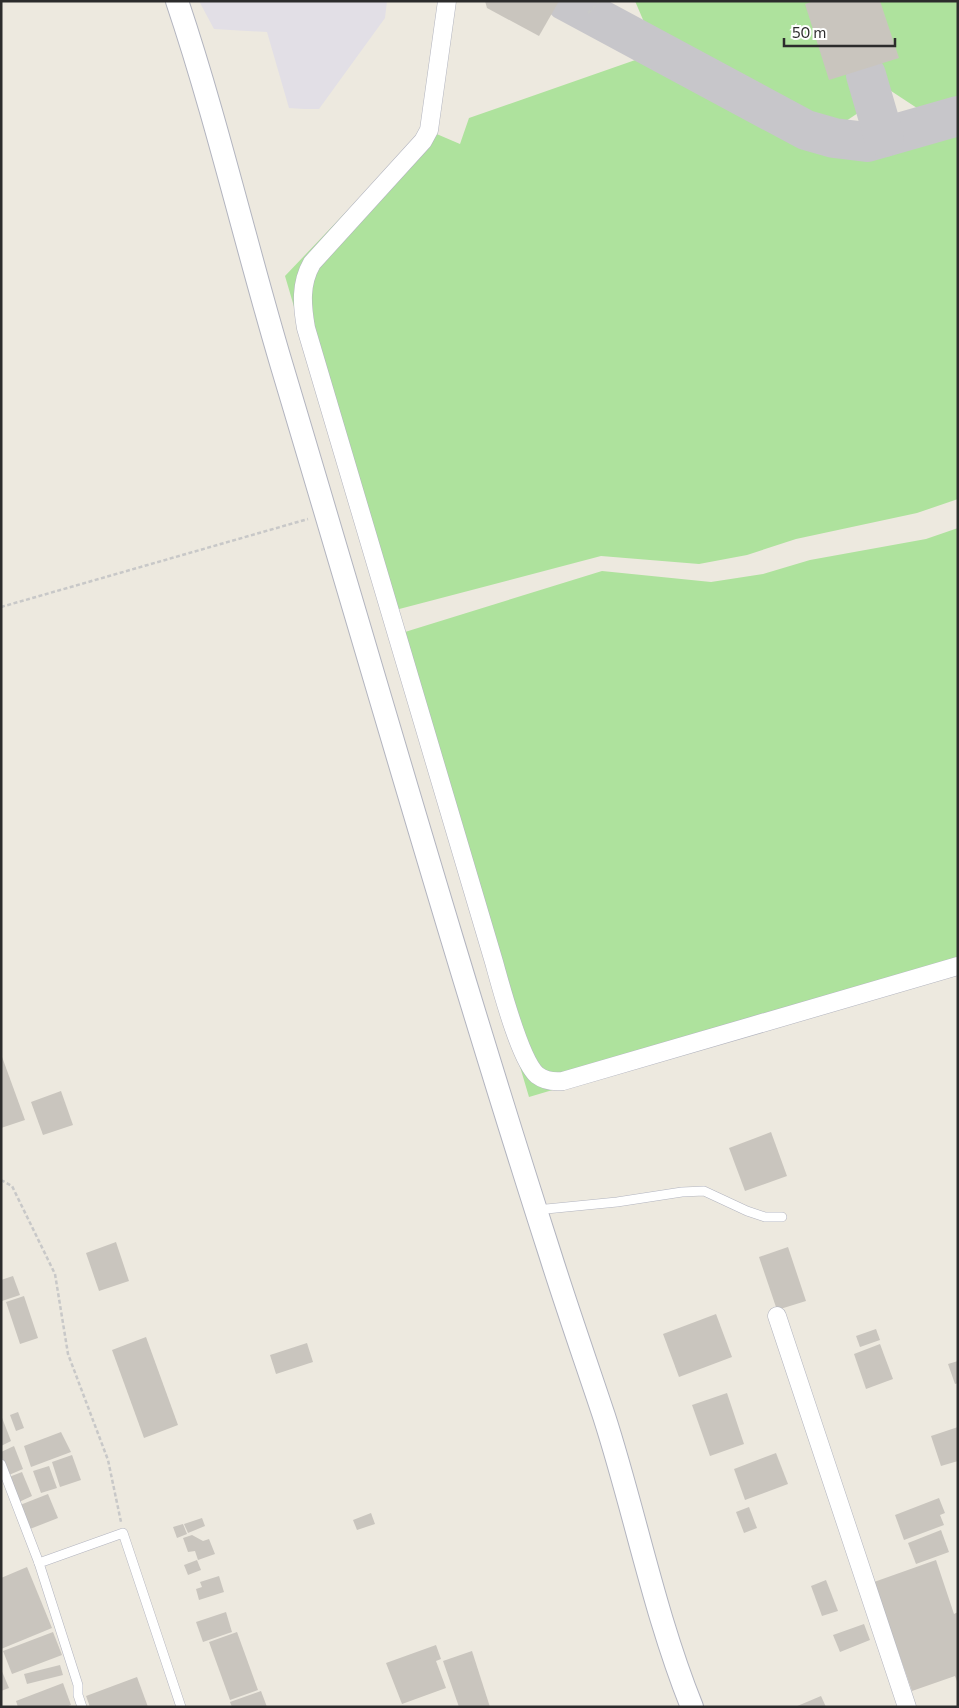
<svg xmlns="http://www.w3.org/2000/svg" width="959" height="1708" font-family="Commissioner,sans-serif">
<style>
.industrial{fill:#e2dfe6}
.green{fill:#aee29d}
.lines{fill:none;stroke-linecap:round;stroke-linejoin:round}
.taxiway{stroke:#c7c6ca;stroke-width:40}
.building{fill:#c9c5be}
.service-casing{stroke:#b2b4bf;stroke-width:10}
.minor-casing{stroke:#b2b4bf;stroke-width:19}
.tertiary-casing{stroke:#b2b4bf;stroke-width:24}
.path{stroke:#c8c8c8;stroke-width:2.5;stroke-dasharray:4 2.5;stroke-linecap:butt}
.service{stroke:#fff;stroke-width:9}
.minor{stroke:#fff;stroke-width:18}
.tertiary{stroke:#fff;stroke-width:22}
</style>
<rect width="100%" height="100%" fill="#ede9df"/>
<!-- industrial -->
<polygon class="industrial" points="199,1 387,1 385,18 319,109 304,109 289,108 267,32 214,29"/>
<!-- green -->
<g class="green">
<polygon points="635,1 958,1 958,99 920,110 885,87 876,59 848,67 858,99 858,113 840,125 812,117 647,29"/>
<polygon points="641,58 799,140 853,158 958,128 958,499 917,513 796,539 747,555 699,564 601,556 384,613 285,276 425,129 460,144 469,118"/>
<polygon points="958,528 958,969 529,1097 392,636 602,571 711,582 763,574 810,560 926,539"/>
</g>
<g class="lines">
<!-- taxiway -->
<g class="taxiway">
<polyline points="566,1 806,130 834,138 867,142 958,116"/>
<polyline points="866,75 884,137"/>
</g>
</g>
<!-- building -->
<g class="building">
<polygon points="485,1 559,1 539,36 487,8"/>
<polygon points="814,1 880,1 899,58 829,80 805,4"/>
<polygon points="1,1054 25,1120 1,1128"/>
<polygon points="61,1091 73,1125 43,1135 31,1102"/>
<polygon points="771,1132 787,1176 745,1191 729,1148"/>
<polygon points="116,1242 129,1281 99,1291 86,1253"/>
<polygon points="788,1247 806,1301 777,1310 759,1257"/>
<polygon points="13,1276 20,1295 2,1301 1,1280"/>
<polygon points="24,1296 38,1338 20,1344 6,1302"/>
<polygon points="716,1314 732,1357 679,1377 663,1334"/>
<polygon points="876,1329 880,1340 860,1347 856,1336"/>
<polygon points="146,1337 178,1425 144,1438 112,1350"/>
<polygon points="307,1343 313,1362 276,1374 270,1355"/>
<polygon points="880,1344 893,1379 866,1389 854,1354"/>
<polygon points="958,1361 958,1383 955,1384 948,1364"/>
<polygon points="727,1393 744,1444 710,1456 692,1405"/>
<polygon points="18,1412 24,1428 16,1431 10,1415"/>
<polygon points="1,1415 11,1441 1,1446"/>
<polygon points="958,1427 958,1461 941,1466 931,1436"/>
<polygon points="61,1432 71,1452 31,1467 24,1446"/>
<polygon points="14,1446 23,1469 9,1475 1,1456 1,1452"/>
<polygon points="776,1453 788,1484 745,1500 734,1469"/>
<polygon points="72,1455 81,1480 60,1487 52,1462"/>
<polygon points="49,1466 57,1488 41,1493 33,1471"/>
<polygon points="22,1472 32,1496 19,1502 9,1477"/>
<polygon points="48,1494 58,1518 30,1529 20,1505"/>
<polygon points="939,1498 945,1513 940,1515 944,1525 904,1540 895,1515"/>
<polygon points="749,1507 757,1528 744,1533 736,1512"/>
<polygon points="371,1513 375,1524 357,1530 353,1520"/>
<polygon points="202,1518 205,1526 188,1533 184,1524"/>
<polygon points="183,1524 187,1534 177,1538 173,1527"/>
<polygon points="941,1530 949,1552 916,1564 908,1543"/>
<polygon points="192,1535 203,1541 209,1539 215,1554 198,1560 195,1551 188,1552 183,1538"/>
<polygon points="197,1560 201,1570 188,1575 184,1565"/>
<polygon points="936,1560 954,1614 958,1612 958,1684 955,1676 912,1691 874,1582"/>
<polygon points="27,1567 52,1628 1,1649 1,1578"/>
<polygon points="219,1576 224,1592 199,1600 196,1589 202,1587 200,1582"/>
<polygon points="826,1580 838,1611 822,1616 811,1586"/>
<polygon points="226,1612 232,1632 203,1642 196,1622"/>
<polygon points="864,1624 870,1640 840,1652 833,1635"/>
<polygon points="53,1632 62,1655 12,1674 3,1651"/>
<polygon points="237,1632 258,1690 230,1700 209,1642"/>
<polygon points="436,1645 441,1659 436,1661 446,1688 402,1704 386,1663"/>
<polygon points="472,1651 490,1707 459,1707 443,1661"/>
<polygon points="60,1665 63,1675 27,1684 24,1674"/>
<polygon points="1,1669 9,1688 1,1691"/>
<polygon points="137,1677 148,1707 90,1707 86,1696"/>
<polygon points="63,1683 71,1705 66,1707 18,1707 16,1701"/>
<polygon points="261,1691 267,1707 232,1707 230,1702"/>
<polygon points="821,1696 826,1707 795,1707"/>
</g>
<g class="lines">
<defs>
<g id="service">
<polyline points="536,1210 617,1202 682,1192 704,1191 747,1211 765,1217 782,1217"/>
<polyline points="1,1464 39,1563"/>
<polyline points="82,1707 78,1695 78,1685 39,1563 123,1533 181,1707"/>
</g>
<g id="minor">
<path d="M447 1 429 130 423 141 312 263C300 284 302 305 306 328L494 962C501 987 520 1060 537 1075 545 1081 554 1082 563 1081L958 966"/>
<polyline points="777,1316 907,1707"/>
</g>
<path id="tertiary" d="M177 1C217 120 245 242 281 363 370 660 455 959 550 1254 567 1308 586 1362 604 1416 635 1512 654 1613 692 1707"/>
</defs>
<!-- service casing -->
<use href="#service" class="service-casing"/>
<!-- minor casing -->
<use href="#minor" class="minor-casing"/>
<!-- tertiary casing -->
<use href="#tertiary" class="tertiary-casing"/>
<!-- path -->
<g class="path">
<polyline points="588,13 600,1"/>
<polyline points="1,607 308,519"/>
<polyline points="1,1180 12,1186 55,1274 68,1354 108,1460 121,1522"/>
</g>
<!-- service -->
<use href="#service" class="service"/>
<!-- minor -->
<use href="#minor" class="minor"/>
<!-- tertiary -->
<use href="#tertiary" class="tertiary"/>
</g>
<!-- border -->
<rect width="959" height="1708" fill="none" stroke="#2c2c2c" stroke-width="5"/>
<!-- scale -->
<path d="M784 38v8h111v-8" fill="none" stroke="#2c2c2c" stroke-width="2.5"/>
<text x="792" y="38" font-size="15" fill="#2c2c2c" stroke="#ffffff" stroke-width="4" paint-order="stroke">50 m</text>
</svg>
